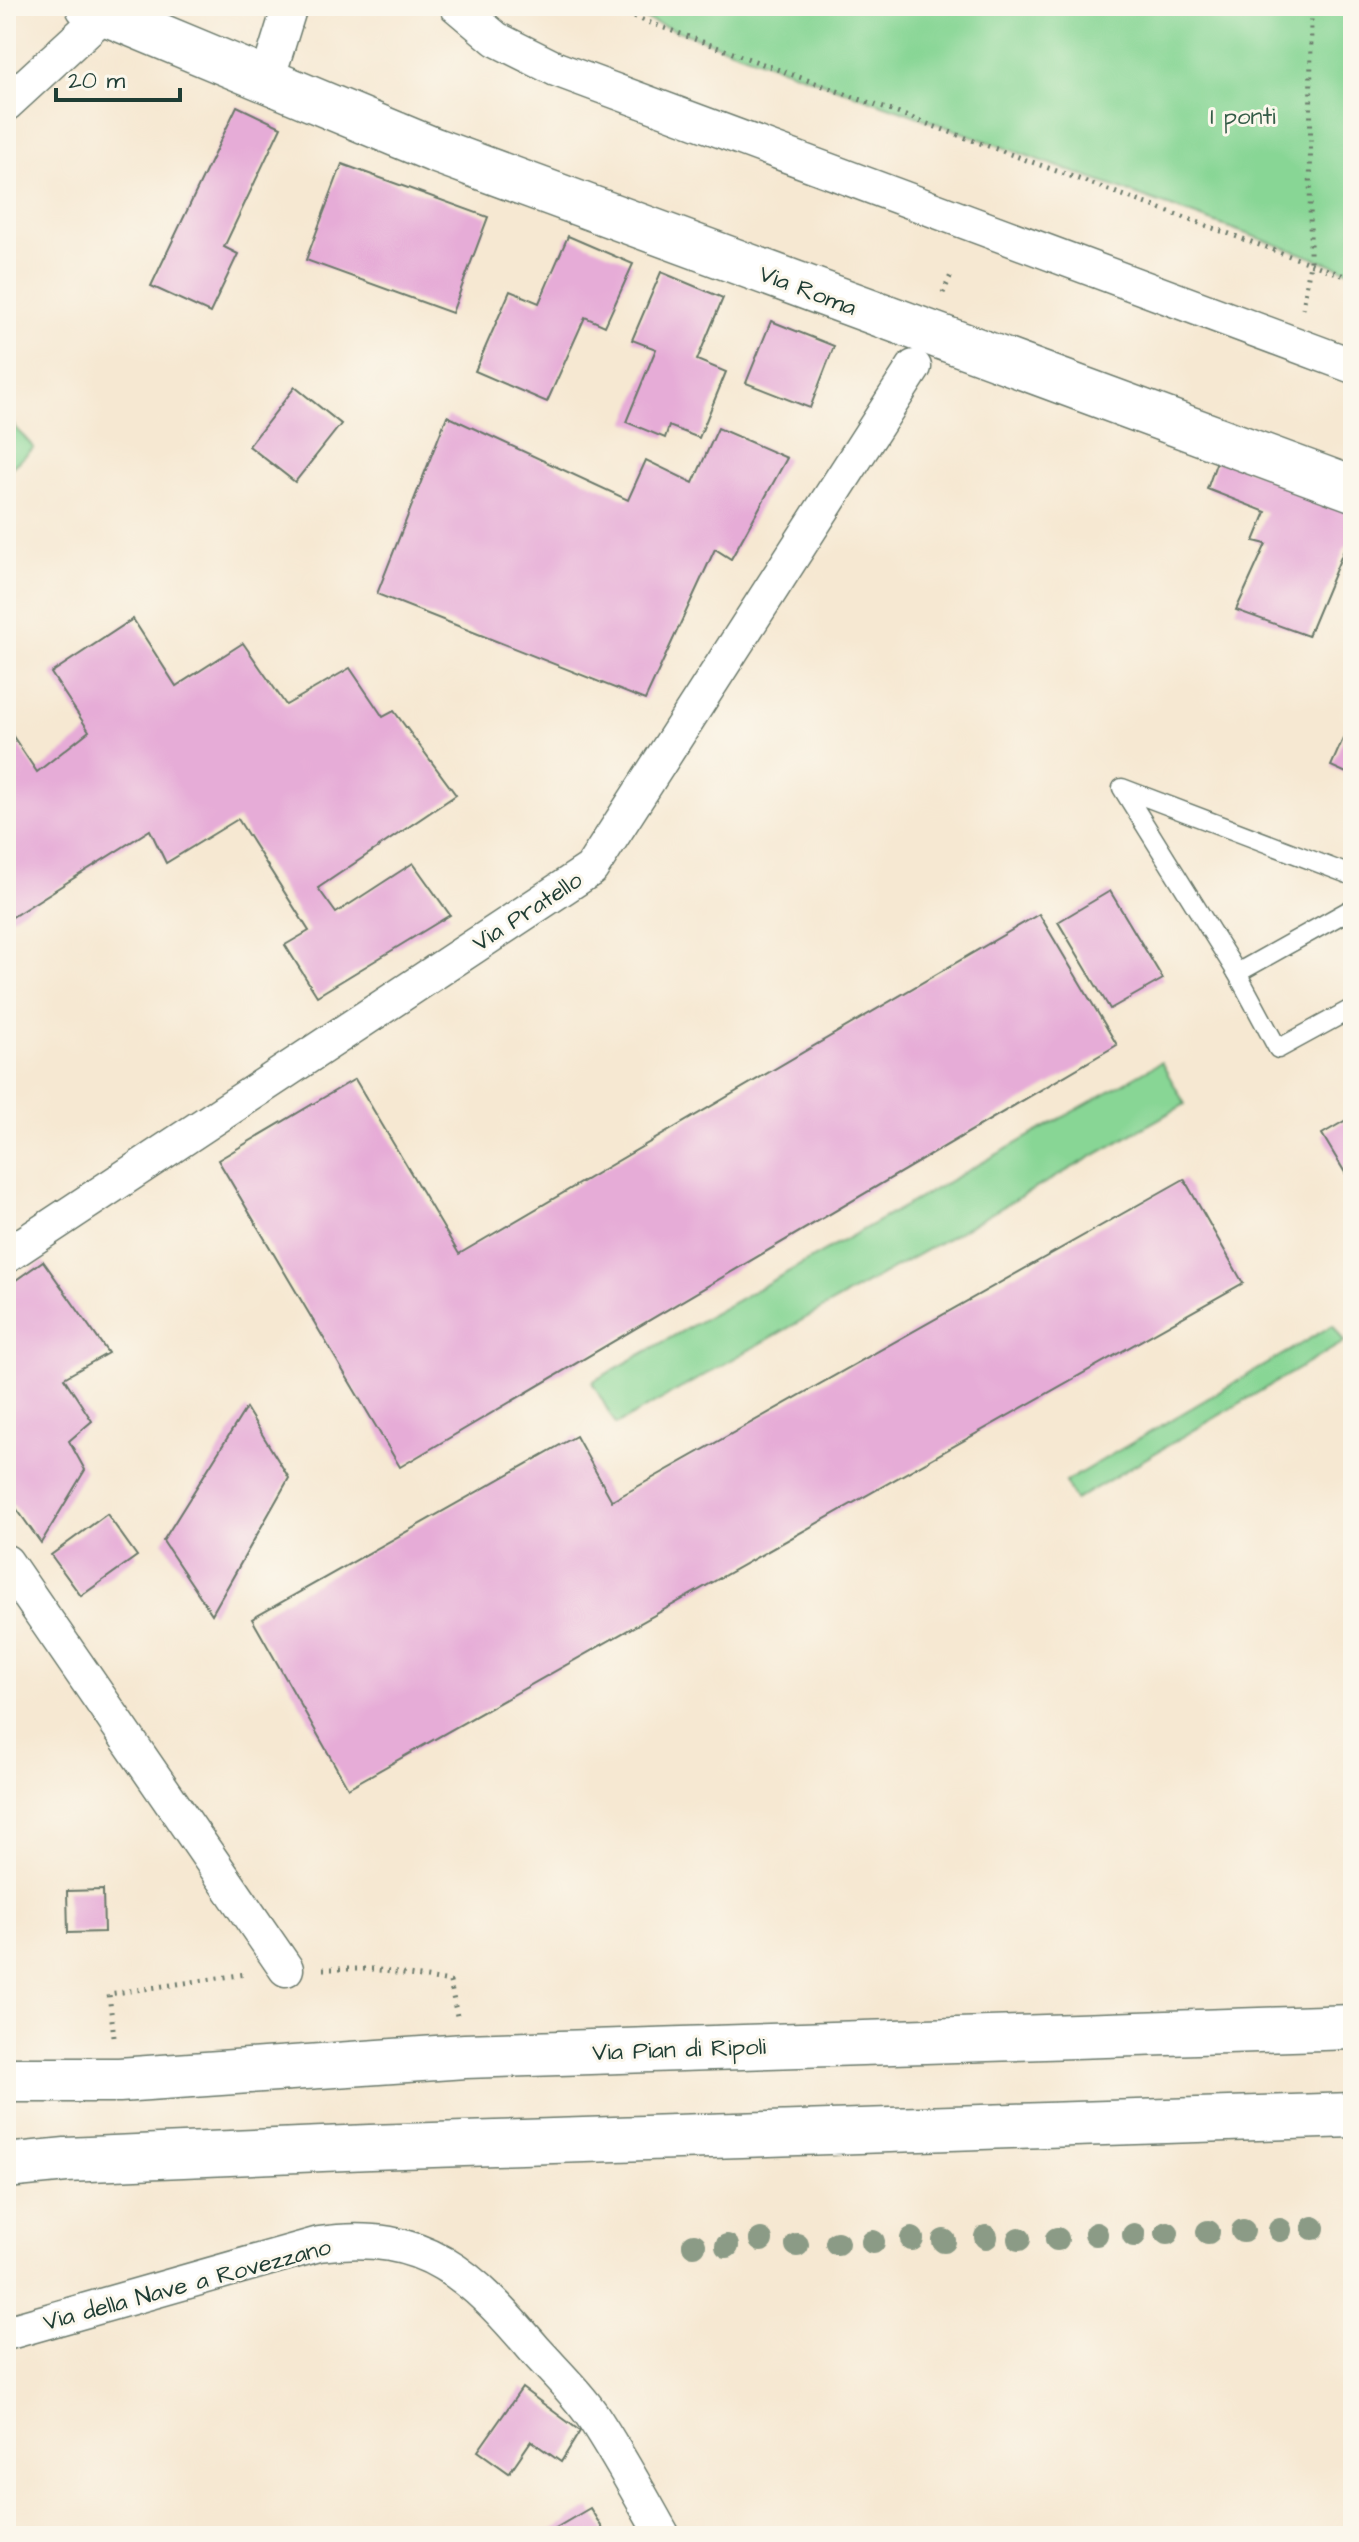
<svg xmlns="http://www.w3.org/2000/svg" width="1359" height="2542" font-family="'Architects Daughter',sans-serif">
<style>
.green{fill:#88d695;stroke:#548a64;stroke-width:2}
.building{fill:#e6acd7}
.lines{fill:none;stroke-linecap:round;stroke-linejoin:round}
.lane-casing{stroke:#6a796b;stroke-width:21}
.street-casing{stroke:#6a796b;stroke-width:37}
.secondary-casing{stroke:#6a796b;stroke-width:47}
.path{stroke:#6a796b;stroke-width:5;stroke-dasharray:2 6;stroke-linecap:butt}
.lane{stroke:#fff;stroke-width:18}
.street{stroke:#fff;stroke-width:34}
.secondary{stroke:#fff;stroke-width:44}
.tree{fill:#8b9b86}
.labels{text-anchor:middle;stroke-width:6;stroke-linejoin:round;paint-order:stroke}
.park-label{font-size:24px;fill:#345c47;stroke:#fbf7ec}
.street-label{font-size:24px;fill:#1f3d34;stroke:#fbf7ec}
</style>
<rect width="100%" height="100%" fill="#fbf7ec"/>
<filter id="ink" filterUnits="userSpaceOnUse"><feTurbulence type="fractalNoise" baseFrequency=".0125" numOctaves="2"/><feDisplacementMap in="SourceGraphic" scale="16" xChannelSelector="R" yChannelSelector="G"/><feConvolveMatrix kernelMatrix="1 2 1 2 8 2 1 2 1" color-interpolation-filters="sRGB"/></filter>
<filter id="wash" filterUnits="userSpaceOnUse"><feTurbulence type="fractalNoise" baseFrequency=".006" numOctaves="4" result="noise"/><feDisplacementMap in="SourceGraphic" scale="32" xChannelSelector="R" yChannelSelector="G"/><feGaussianBlur stdDeviation="1.8" result="paint"/><feColorMatrix in="noise" values="0 0 0 0 0 0 0 0 0 0 0 0 0 0 0 0 0 1.4 0 .05"/><feComposite in="paint" operator="in"/></filter>
<g filter="url(#wash)">
<rect width="100%" height="100%" fill="#f6e8d2"/>
<!-- green -->
<g class="green">
<polygon points="608,6 1353,6 1353,272"/>
<polygon points="6,417 34,448 6,472"/>
<polygon points="1161,1062 1185,1104 616,1425 592,1382"/>
<polygon points="1333,1325 1344,1342 1075,1500 1065,1482"/>
</g>
<g id="blocks">
<!-- building -->
<g class="building">
<polygon points="237,106 281,127 224,247 238,254 210,313 151,286"/>
<polygon points="342,164 488,217 452,313 306,260"/>
<polygon points="568,236 633,264 605,326 585,317 547,402 475,371 510,291 539,303"/>
<polygon points="661,272 723,298 697,360 726,372 699,438 669,426 665,438 626,422 656,349 632,340"/>
<polygon points="771,321 834,346 810,408 746,383"/>
<polygon points="295,387 341,424 295,482 249,446"/>
<polygon points="447,416 628,500 646,460 693,483 718,428 787,458 731,559 715,549 645,700 377,594"/>
<polygon points="1218,458 1353,510 1353,548 1346,545 1308,636 1236,610 1266,544 1254,541 1266,512 1207,489"/>
<polygon points="133,619 176,686 243,643 286,705 350,668 383,717 394,711 456,795 318,888 336,913 413,863 450,915 317,996 285,945 309,931 238,819 166,863 150,830 6,921 6,726 37,772 89,731 51,673"/>
<polygon points="1350,723 1353,724 1353,776 1331,766"/>
<polygon points="1110,891 1163,979 1110,1009 1058,922"/>
<polygon points="1039,914 1117,1045 400,1467 218,1160 355,1079 459,1254"/>
<polygon points="1353,1116 1353,1186 1322,1134"/>
<polygon points="1184,1179 1243,1283 348,1788 252,1619 576,1436 612,1501"/>
<polygon points="43,1261 108,1353 64,1378 92,1421 69,1441 85,1470 41,1543 6,1494 6,1287"/>
<polygon points="246,1408 289,1478 212,1614 163,1541"/>
<polygon points="107,1514 137,1556 81,1596 51,1555"/>
<polygon points="103,1890 104,1932 68,1933 67,1891"/>
<polygon points="522,2388 580,2431 561,2462 531,2441 509,2473 478,2451"/>
<polygon points="590,2508 607,2536 542,2536"/>
</g>
</g>
</g>
<g filter="url(#ink)">
<use href="#blocks" fill-opacity="0" stroke="#6a796b" stroke-width="2"/>
<g class="lines">
<defs>
<g id="lane">
<polyline points="1353,876 1122,788 1237,973 1278,1049 1353,1008"/>
<polyline points="1237,973 1353,908"/>
</g>
<g id="street">
<polyline points="457,6 496,39 556,69 1353,366"/>
<polyline points="266,83 290,6"/>
<polyline points="6,104 105,13"/>
<polyline points="6,1256 591,869 914,367"/>
<polyline points="6,1562 286,1969"/>
<path d="M6 2333 319 2244C426 2229 472 2276 536 2351 555 2372 576 2392 592 2415 618 2454 640 2495 663 2536"/>
</g>
<g id="secondary">
<polyline points="88,6 434,150 1353,489"/>
<polyline points="6,2080 119,2080 465,2056 1353,2027"/>
<polyline points="6,2166 66,2160 370,2147 1353,2115"/>
</g>
</defs>
<!-- lane casing -->
<use href="#lane" class="lane-casing"/>
<!-- street casing -->
<use href="#street" class="street-casing"/>
<!-- secondary casing -->
<use href="#secondary" class="secondary-casing"/>
<!-- path -->
<g class="path">
<polyline points="604,6 1353,279"/>
<polyline points="943,293 951,275"/>
<polyline points="1303,309 1310,263 1311,6"/>
<polyline points="323,1969 373,1969 450,1982 457,2016"/>
<polyline points="114,2037 109,1994 246,1974"/>
</g>
<!-- lane -->
<use href="#lane" class="lane"/>
<!-- street -->
<use href="#street" class="street"/>
<!-- secondary -->
<use href="#secondary" class="secondary"/>
</g>
<!-- trees -->
<g class="tree">
<circle cx="1313" cy="2228" r="12"/>
<circle cx="1280" cy="2230" r="12"/>
<circle cx="1243" cy="2231" r="12"/>
<circle cx="1208" cy="2232" r="12"/>
<circle cx="1167" cy="2233" r="12"/>
<circle cx="1096" cy="2234" r="12"/>
<circle cx="1134" cy="2235" r="12"/>
<circle cx="986" cy="2237" r="12"/>
<circle cx="912" cy="2239" r="12"/>
<circle cx="1019" cy="2239" r="12"/>
<circle cx="1057" cy="2239" r="12"/>
<circle cx="761" cy="2240" r="12"/>
<circle cx="944" cy="2241" r="12"/>
<circle cx="873" cy="2242" r="12"/>
<circle cx="837" cy="2243" r="12"/>
<circle cx="694" cy="2245" r="12"/>
<circle cx="797" cy="2245" r="12"/>
<circle cx="727" cy="2246" r="12"/>
</g>
</g>
<g class="labels">
<!-- park labels -->
<g class="park-label">
<text x="1243" y="124">I ponti</text>
</g>
<!-- street labels -->
<g class="street-label">
<text transform="translate(808 290) rotate(21)" y="8">Via Roma</text>
<text transform="translate(527 911) rotate(-33)" y="8">Via Pratello</text>
<text transform="translate(679 2049) rotate(-2)" y="8">Via Pian di Ripoli</text>
<text transform="translate(187 2284) rotate(-15)" y="8">Via della Nave a Rovezzano</text>
</g>
</g>
<!-- margin -->
<rect width="1359" height="2542" fill="none" stroke="#fbf7ec" stroke-width="32"/>
<!-- scale -->
<path d="M56 88v12h124v-12" fill="none" stroke="#1f3d34" stroke-width="4"/>
<text x="68" y="88" font-size="24" fill="#1f3d34" stroke="#fbf7ec" stroke-width="6" paint-order="stroke">20 m</text>
</svg>
